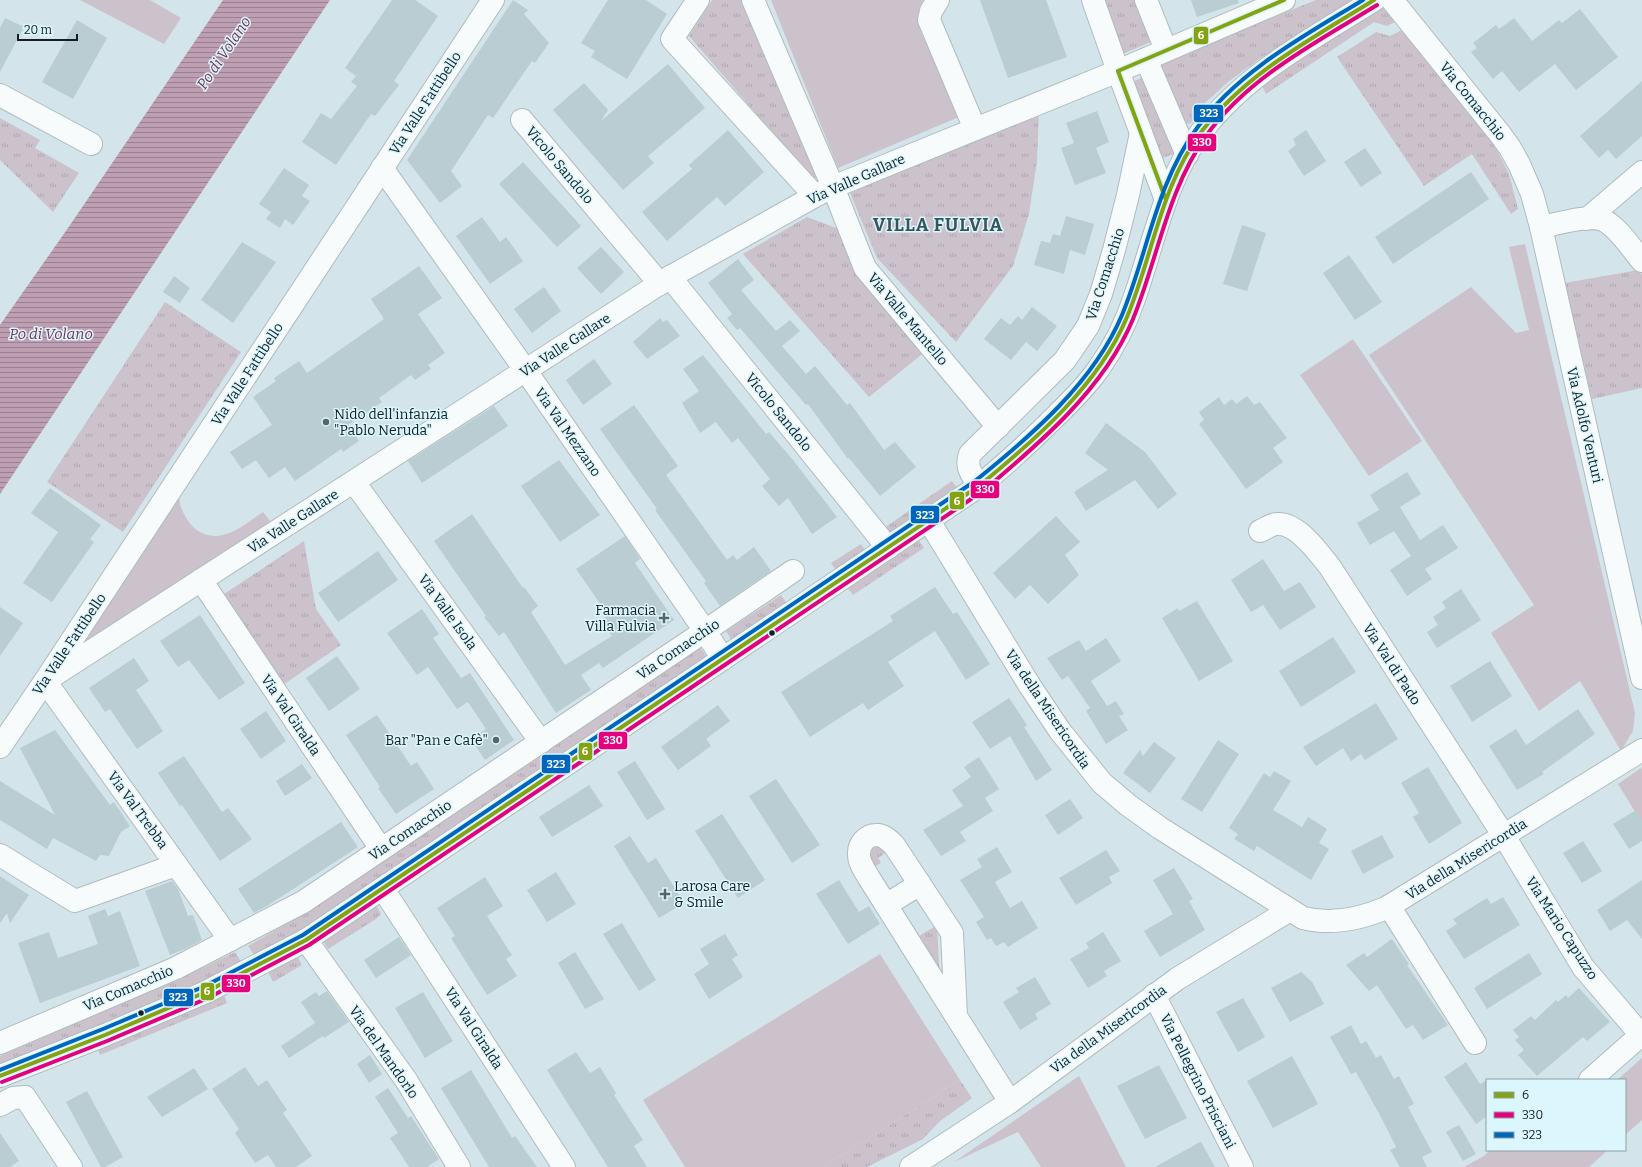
<svg xmlns="http://www.w3.org/2000/svg" width="1642" height="1167" font-family="Bitter,serif">
<style>
.grass{fill:url(#grass-tufts)}
.park{fill:#ccc2cc}
.water{fill:url(#water-rules)}
.building{fill:#b9cdd3}
.lines{fill:none;stroke-linecap:round;stroke-linejoin:round}
.minor-casing{stroke:#aebcc0;stroke-width:24}
.secondary-casing{stroke:#aebcc0;stroke-width:24}
.minor{stroke:#f8fbfc;stroke-width:22}
.secondary{stroke:#f8fbfc;stroke-width:22}
.bus-1-casing{stroke:#dcf6fd;stroke-width:7}
.bus-2-casing{stroke:#dcf6fd;stroke-width:7}
.bus-3-casing{stroke:#dcf6fd;stroke-width:7}
.bus-1{stroke:#85a311;stroke-width:4}
.bus-2{stroke:#e5007d;stroke-width:4}
.bus-3{stroke:#0065bd;stroke-width:4}
.poi-dot{fill:#566569;stroke:#dcf6fd;stroke-width:1.5}
.bus-dot{fill:#132023;stroke:#dcf6fd;stroke-width:1.5}
.labels{text-anchor:middle;stroke-width:3;stroke-linejoin:round;paint-order:stroke}
.street-label{font-size:14px;fill:#132023;stroke:#dcf6fd}
.poi-label{font-size:14px;fill:#132023;stroke:#dcf6fd;text-anchor:start}
.water-label{font-size:15px;font-style:italic;fill:#773657;stroke:#dcf6fd}
.district-label{font-size:18px;font-weight:bold;letter-spacing:1px;fill:#37545b;stroke:#dcf6fd}
.line-badge{stroke:#dcf6fd;stroke-width:1.5}
.badge-label{font-size:11px;text-anchor:middle;font-weight:bold;fill:#fff}
</style>
<defs>
<pattern id="grass-tufts" width="24" height="20" patternUnits="userSpaceOnUse"><rect width="24" height="20" fill="#ccc2cc"/><path d="M3 7l-1-3M5 7V3M7 7l1-3M15 17l-1-3M17 17v-4M19 17l1-3" fill="none" stroke="#aea6af"/></pattern>
<pattern id="water-rules" width="6" height="5" patternUnits="userSpaceOnUse"><rect width="6" height="5" fill="#bd9fb1"/><path d="M0 2.5h6" fill="none" stroke="#988190"/></pattern>
</defs>
<rect width="100%" height="100%" fill="#d3e5ea"/>
<!-- grass -->
<g class="grass">
<polygon points="712,0 744,0 820,178 812,178 689,36"/>
<polygon points="1100,0 1141,0 1158,39 1120,55"/>
<polygon points="1316,0 1356,0 1262,57 1228,82 1206,102 1190,124 1181,122 1157,65"/>
<polygon points="1391,1 1403,18 1387,26 1374,22 1266,94 1262,86 1291,65"/>
<polygon points="1402,30 1491,138 1509,174 1518,209 1511,214 1472,154 1424,186 1337,57 1376,32 1390,36"/>
<polygon points="1146,76 1176,153 1160,159 1130,83"/>
<polygon points="1039,111 1037,161 1029,214 1013,266 956,342 877,258 850,193"/>
<polygon points="0,118 40,140 35,148 79,173 53,212 0,160"/>
<polygon points="807,217 839,229 926,351 869,397 743,254"/>
<polygon points="1639,270 1642,275 1642,388 1592,399 1564,283"/>
<polygon points="165,302 241,352 123,532 47,482"/>
<polygon points="952,481 958,489 890,536 884,528"/>
<polygon points="918,539 924,548 853,595 846,586"/>
<polygon points="304,541 316,609 341,645 280,687 221,596"/>
<polygon points="861,544 866,552 837,572 831,563"/>
<polygon points="781,595 788,605 732,641 726,631"/>
<polygon points="700,647 708,659 299,933 255,956 248,946 293,920 490,789"/>
<polygon points="872,844 891,849 878,858 881,863 869,870 867,850"/>
<polygon points="376,905 381,914 376,919 328,949 322,939"/>
<polygon points="937,925 940,985 911,941"/>
<polygon points="235,952 242,963 189,988 0,1065 0,1056 184,977"/>
<polygon points="296,954 302,965 273,982 268,972"/>
<polygon points="223,992 227,1003 100,1055 96,1045"/>
<polygon points="960,1080 972,1098 939,1122 923,1139 867,1167 823,1167"/>
</g>
<!-- park -->
<g class="park">
<polygon points="80,0 150,0 181,18 164,44"/>
<polygon points="771,0 923,0 919,9 920,30 959,117 838,168"/>
<polygon points="1525,244 1635,713 1633,731 1621,751 1580,681 1539,711 1491,633 1534,605 1369,355 1471,287 1516,333 1529,330 1509,247"/>
<polygon points="1353,339 1422,441 1369,476 1300,375"/>
<path d="M178 489C179 494 179 502 181 507 189 529 206 542 229 533 241 529 252 519 263 512L275 527 61 664Z"/>
<polygon points="1641,768 1642,769 1642,823 1618,784"/>
<polygon points="880,954 960,1080 823,1167 685,1167 643,1100"/>
<polygon points="1642,1058 1642,1120 1625,1135 1625,1080 1617,1080"/>
<polygon points="1079,1076 1126,1167 1041,1167 1018,1132 954,1162"/>
<polygon points="1490,1150 1608,1150 1589,1167 1464,1167 1484,1156"/>
</g>
<!-- water -->
<polygon class="water" points="223,0 330,0 0,494 0,325 68,228"/>
<!-- building -->
<g class="building">
<polygon points="392,0 415,0 438,16 394,81 399,85 375,116 371,114 336,165 302,142 321,113 331,119 357,86 351,82 356,76 345,68"/>
<polygon points="513,0 528,10 524,14 549,43 535,63 532,61 493,118 488,115 451,171 462,186 440,203 407,160"/>
<polygon points="608,0 646,0 667,14 627,79 591,57 595,51 581,43"/>
<polygon points="980,0 1046,0 1067,57 1008,78"/>
<polygon points="1191,0 1238,0 1239,3 1197,17"/>
<polygon points="1580,9 1618,57 1576,90 1555,64 1519,92 1502,71 1493,79 1471,52 1477,48 1473,43 1496,25 1499,29 1514,18 1532,41 1559,20 1562,23"/>
<polygon points="5,18 24,27 0,72 0,28"/>
<polygon points="77,20 107,38 73,99 42,82"/>
<polygon points="668,64 705,108 648,156 654,163 623,190 553,110 584,83 608,110 601,121"/>
<polygon points="1642,81 1642,136 1616,159 1608,150 1599,158 1580,136"/>
<polygon points="1097,111 1109,142 1096,148 1106,173 1075,185 1061,148 1074,143 1066,123"/>
<polygon points="728,130 764,172 725,206 717,197 667,241 642,212 692,169 689,165"/>
<polygon points="1306,130 1326,161 1304,176 1288,151 1296,145 1293,139"/>
<polygon points="1365,148 1382,173 1361,187 1344,162"/>
<polygon points="523,162 581,226 557,247 499,184"/>
<polygon points="284,168 309,185 302,196 310,201 293,225 285,219 280,228 266,219 271,212 259,204"/>
<polygon points="1471,172 1489,199 1393,264 1375,237"/>
<polygon points="1066,216 1094,224 1085,255 1070,250 1064,274 1034,265 1041,241 1050,243 1053,234 1060,236"/>
<polygon points="482,217 500,242 506,237 523,261 490,284 456,236"/>
<polygon points="1242,225 1266,233 1247,291 1223,284"/>
<polygon points="242,242 276,262 233,323 201,300"/>
<polygon points="601,247 624,272 601,294 577,268"/>
<polygon points="1349,255 1382,302 1355,320 1323,273"/>
<polygon points="738,259 754,280 741,290 776,331 790,320 800,331 782,346 806,374 815,366 847,405 850,403 884,450 895,442 916,467 880,496 849,458 848,459 808,404 806,405 740,328 737,330 727,318 732,314 708,283"/>
<polygon points="419,266 442,298 418,314 445,353 428,365 431,369 415,380 411,375 379,398 382,402 348,425 359,441 343,452 341,449 295,481 285,467 269,478 256,460 242,469 230,452 272,425 253,397 276,381 274,378 299,361 307,373 384,319 371,299"/>
<polygon points="174,276 190,288 180,303 163,292"/>
<polygon points="544,287 561,311 532,333 514,309"/>
<polygon points="1032,307 1057,326 1037,351 1026,342 1011,360 984,339 1001,318 1010,325 1018,316 1022,320"/>
<polygon points="660,318 663,322 667,320 680,336 647,359 633,342"/>
<polygon points="703,355 766,434 769,432 793,460 837,517 812,534 788,498 779,506 762,486 770,479 738,438 732,443 716,422 700,433 682,403 699,391 683,369"/>
<polygon points="594,359 612,384 583,405 566,380"/>
<polygon points="1247,396 1254,405 1260,402 1287,438 1273,448 1283,462 1246,489 1199,424 1204,420 1199,412 1219,397 1224,405 1232,399 1236,404"/>
<polygon points="634,405 678,466 666,475 727,560 733,555 737,560 754,547 771,571 720,606 704,583 706,581 655,510 657,509 600,429"/>
<polygon points="494,406 508,426 422,483 408,461"/>
<polygon points="1106,423 1145,452 1177,494 1158,509 1135,480 1086,511 1074,492 1108,470 1085,453"/>
<polygon points="559,460 600,515 560,542 521,486"/>
<polygon points="1407,472 1421,494 1400,507 1420,540 1443,525 1458,548 1425,569 1432,579 1407,596 1390,570 1411,556 1394,531 1370,545 1357,523 1379,510 1370,495"/>
<polygon points="50,488 101,525 90,539 94,542 52,602 23,583 58,532 31,513"/>
<polygon points="472,514 523,588 524,587 538,606 531,612 565,665 612,636 601,620 608,615 576,569 625,536 640,559 635,563 674,620 603,668 599,663 581,675 591,690 556,713 504,632 499,636 484,617 486,616 434,541"/>
<polygon points="1056,516 1080,542 1065,555 1079,575 1048,604 1030,585 1015,599 993,573"/>
<polygon points="378,551 398,580 338,622 318,593"/>
<polygon points="1263,559 1284,591 1300,582 1316,607 1280,630 1263,605 1251,612 1231,580"/>
<polygon points="935,587 953,614 957,612 990,664 966,680 935,631 888,662 904,686 868,710 863,703 810,737 781,692 893,621 890,616"/>
<polygon points="1461,589 1481,620 1437,648 1427,632 1438,625 1433,617 1446,608 1442,602"/>
<polygon points="1197,601 1233,661 1199,681 1162,618 1178,608 1179,611"/>
<polygon points="0,607 23,623 0,656"/>
<polygon points="422,609 439,634 433,638 461,678 470,673 514,740 485,760 471,739 486,729 468,702 457,709 428,667 417,675 387,633"/>
<polygon points="200,615 245,683 219,700 189,660 178,667 160,641"/>
<polygon points="1333,637 1356,672 1301,707 1279,671"/>
<polygon points="1106,638 1121,661 1091,681 1107,706 1116,701 1124,714 1119,716 1128,730 1106,744 1086,711 1090,708 1068,676 1062,680 1047,658 1079,640 1086,651"/>
<polygon points="337,656 360,689 329,711 306,678"/>
<polygon points="134,658 149,681 136,690 163,731 137,749 110,709 105,712 89,688"/>
<polygon points="1490,661 1512,696 1472,722 1450,686"/>
<polygon points="1009,698 1027,725 1024,727 1052,770 1036,781 1010,736 990,749 972,722"/>
<polygon points="1376,703 1398,739 1365,760 1361,754 1351,761 1343,748 1316,766 1303,747"/>
<polygon points="718,705 730,721 706,739 711,746 678,770 661,747"/>
<polygon points="1578,709 1595,734 1542,772 1544,774 1517,790 1489,746 1516,729 1526,745"/>
<polygon points="266,711 286,741 261,759 240,729"/>
<polygon points="377,715 411,766 417,762 434,789 396,814 378,788 380,787 346,735"/>
<polygon points="55,730 110,805 114,802 130,826 121,832 109,856 100,855 96,861 53,838 47,849 0,820 0,781 55,815 20,748"/>
<polygon points="1218,740 1239,754 1202,812 1181,799"/>
<polygon points="1154,742 1176,758 1150,793 1123,773 1140,750 1143,756"/>
<polygon points="184,756 222,812 228,808 252,839 220,861 182,805 180,806 158,773"/>
<polygon points="979,757 999,789 985,798 993,811 960,832 966,841 941,856 923,830 963,806 952,790 971,777 964,767"/>
<polygon points="635,761 665,809 647,820 617,772"/>
<polygon points="302,764 312,778 285,796 276,781"/>
<polygon points="1428,767 1462,823 1429,844 1413,817 1419,813 1401,783"/>
<polygon points="1274,771 1291,781 1273,810 1302,827 1308,817 1327,829 1319,843 1329,849 1311,880 1257,846 1254,851 1234,839 1238,834 1229,828 1264,773 1270,777"/>
<polygon points="776,779 820,845 792,863 749,796"/>
<polygon points="589,785 603,806 552,837 539,817"/>
<polygon points="1070,799 1083,818 1058,835 1045,815"/>
<polygon points="1636,810 1642,820 1642,841 1629,849 1613,824"/>
<polygon points="722,814 765,880 738,898 695,831"/>
<polygon points="341,822 358,847 267,906 254,913 238,889"/>
<polygon points="1382,835 1394,857 1363,874 1351,851"/>
<polygon points="630,836 648,863 656,858 684,903 659,918 614,846"/>
<polygon points="1583,841 1602,871 1582,883 1563,853"/>
<polygon points="997,847 1012,872 995,882 1010,908 1022,901 1038,928 1008,947 1004,942 996,946 991,938 987,940 976,922 984,917 960,880 982,867 977,859"/>
<polygon points="1106,850 1120,871 1109,877 1112,883 1076,905 1059,878"/>
<polygon points="1174,868 1193,899 1189,901 1205,930 1160,957 1144,931 1173,914 1153,880"/>
<polygon points="556,872 576,904 547,922 527,890"/>
<polygon points="0,876 29,895 10,923 7,913 0,923"/>
<polygon points="485,877 503,906 487,916 512,955 506,959 517,976 487,995 451,938 455,936 437,908"/>
<polygon points="839,880 859,912 869,906 880,924 848,944 816,894"/>
<polygon points="1642,880 1642,939 1627,920 1610,931 1597,910"/>
<polygon points="172,881 178,889 188,916 193,915 202,940 185,949 170,955 145,891"/>
<polygon points="1503,897 1520,925 1464,959 1446,931 1457,924 1453,919 1487,898 1491,904"/>
<polygon points="105,909 108,916 120,911 140,966 40,1003 18,943 49,932 58,958 98,944 88,916"/>
<polygon points="622,923 656,980 639,991 603,934"/>
<polygon points="1103,932 1121,961 1104,971 1107,976 1088,988 1070,959 1089,948 1086,943"/>
<polygon points="725,934 738,955 732,959 743,977 709,999 694,974 709,964 700,949"/>
<polygon points="399,937 411,955 376,978 364,960"/>
<polygon points="1392,939 1409,964 1407,965 1448,1025 1423,1040 1413,1025 1406,1029 1377,985 1369,991 1346,965 1364,953 1367,957"/>
<polygon points="575,952 604,999 585,1009 558,963"/>
<polygon points="1529,953 1542,974 1487,1009 1474,988"/>
<polygon points="1301,972 1312,982 1324,1004 1290,1022 1271,988"/>
<polygon points="1035,977 1051,1004 1035,1014 1038,1019 1020,1030 1003,1002 1019,992 1016,988"/>
<polygon points="1579,988 1610,1022 1587,1041 1583,1037 1537,1076 1518,1055 1524,1050 1515,1040 1519,1037 1513,1030 1531,1016 1535,1020 1556,1000 1558,1002 1566,995 1568,998"/>
<polygon points="327,991 349,1022 324,1038 323,1036 289,1058 281,1046 315,1023 301,1002 316,992 319,996"/>
<polygon points="423,992 453,1041 425,1058 395,1008"/>
<polygon points="1243,998 1265,1037 1238,1052 1216,1012"/>
<polygon points="1351,1025 1361,1044 1366,1041 1376,1058 1381,1055 1394,1079 1399,1076 1414,1104 1408,1107 1432,1152 1422,1157 1427,1167 1400,1167 1390,1150 1396,1147 1382,1119 1356,1072 1351,1074 1330,1037"/>
<polygon points="576,1052 590,1073 600,1067 616,1093 614,1095 643,1140 634,1146 647,1167 608,1167 573,1112 547,1070"/>
<polygon points="370,1055 382,1074 369,1083 357,1064"/>
<polygon points="1292,1056 1318,1104 1273,1128 1247,1081"/>
<polygon points="1466,1062 1480,1084 1487,1080 1487,1116 1476,1124 1444,1077"/>
<polygon points="1159,1065 1187,1118 1145,1139 1117,1086"/>
<polygon points="245,1067 258,1086 267,1080 287,1110 283,1113 312,1156 296,1167 276,1167 268,1155 255,1163 235,1133 239,1129 212,1089"/>
<polygon points="194,1068 208,1089 162,1117 147,1097"/>
<polygon points="471,1070 512,1138 515,1136 537,1167 489,1167 441,1088"/>
<polygon points="388,1088 408,1118 411,1116 439,1159 427,1167 409,1167 390,1138 398,1133 375,1097"/>
<polygon points="87,1091 123,1157 105,1167 101,1167 66,1102"/>
<polygon points="1459,1125 1476,1154 1463,1161 1446,1132"/>
<polygon points="0,1133 19,1161 10,1167 0,1167"/>
<polygon points="1201,1142 1215,1167 1155,1167 1200,1142"/>
</g>
<g class="lines">
<defs>
<g id="minor">
<polyline points="698,0 672,39 815,196"/>
<polyline points="753,0 833,187 865,268 998,427"/>
<polyline points="938,0 931,11 929,20 975,129"/>
<polyline points="1093,0 1118,71 1166,200"/>
<polyline points="1146,0 1166,50"/>
<polyline points="1392,0 1500,134 1510,148 1519,164 1532,194 1541,227 1642,678"/>
<polyline points="1146,59 1187,155"/>
<polyline points="0,95 91,144"/>
<polyline points="522,120 660,284"/>
<polyline points="382,168 526,371 705,631 723,659"/>
<polyline points="1587,219 1642,172"/>
<path d="M1541 227C1558 224 1587 214 1603 220 1617 226 1632 249 1642 261"/>
<polyline points="670,277 888,548"/>
<polyline points="354,482 541,742"/>
<path d="M979 486C972 474 965 468 970 454L1065 360 1088 326 1101 294 1114 250 1128 195 1141 133"/>
<path d="M929 521 1030 686 1060 731 1102 783 1128 805 1160 828 1303 918C1331 925 1360 919 1386 908L1642 750"/>
<path d="M1260 531C1265 529 1271 524 1277 524 1297 522 1319 553 1330 567L1504 836 1583 967 1641 1035"/>
<polyline points="201,580 381,849"/>
<polyline points="0,747 45,681 493,0"/>
<polyline points="0,855 75,901 176,865"/>
<polyline points="383,889 564,1167"/>
<polyline points="886,905 920,884"/>
<polyline points="1389,906 1475,1043"/>
<polyline points="230,940 45,681 670,277 815,196 833,187 1118,71 1284,0"/>
<polyline points="306,940 406,1080 459,1167"/>
<polyline points="1154,995 1242,1167"/>
<path d="M956 1015 952 933 894 845C890 841 885 836 878 835 867 834 858 844 859 855 859 863 865 871 869 878L1010 1102"/>
<polyline points="0,1043 176,968 303,902 705,631 793,571"/>
<polyline points="1590,1080 1642,1034"/>
<polyline points="0,1105 13,1098 25,1097 71,1167"/>
<polyline points="911,1167 1010,1102 1177,979 1290,910"/>
</g>
<path id="secondary" d="M0 1076 105 1035 206 992 306 940 979 486C1006 464 1031 441 1056 416 1071 401 1087 386 1099 368 1114 347 1126 323 1134 299 1154 243 1165 179 1202 131 1246 73 1314 38 1374 0"/>
</defs>
<!-- minor casing -->
<use href="#minor" class="minor-casing"/>
<!-- secondary casing -->
<use href="#secondary" class="secondary-casing"/>
<!-- minor -->
<use href="#minor" class="minor"/>
<!-- secondary -->
<use href="#secondary" class="secondary"/>
<defs>
<g id="bus-1">
<polyline points="1118,71 1284,0"/>
<polyline points="1118,71 1166,200"/>
<path d="M0 1076 105 1035 206 992 306 940 979 486C1035 440 1099 385 1127 317 1153 255 1161 185 1202 131 1246 73 1313 38 1374 0"/>
</g>
<path id="bus-2" d="M2 1082 107 1041 208 998 309 945 983 491C1040 443 1104 389 1133 319 1158 258 1167 191 1206 136 1248 77 1317 42 1377 5"/>
<path id="bus-3" d="M0 1070 103 1029 203 987 303 935 975 481C1031 436 1094 382 1122 315 1148 252 1156 184 1197 128 1238 71 1304 36 1363 0"/>
</defs>
<!-- bus-1 casing -->
<use href="#bus-1" class="bus-1-casing"/>
<!-- bus-2 casing -->
<use href="#bus-2" class="bus-2-casing"/>
<!-- bus-3 casing -->
<use href="#bus-3" class="bus-3-casing"/>
<!-- bus-1 -->
<use href="#bus-1" class="bus-1"/>
<!-- bus-2 -->
<use href="#bus-2" class="bus-2"/>
<!-- bus-3 -->
<use href="#bus-3" class="bus-3"/>
</g>
<!-- markers -->
<g class="poi-dot">
<circle cx="326" cy="422" r="4"/>
<path d="M662 612h4v4h4v4h-4v4h-4v-4h-4v-4h4z"/>
<circle cx="496" cy="740" r="4"/>
<path d="M663 888h4v4h4v4h-4v4h-4v-4h-4v-4h4z"/>
</g>
<g class="bus-dot">
<circle cx="772" cy="633" r="3.5"/>
<circle cx="141" cy="1013" r="3.5"/>
</g>
<g class="labels">
<!-- street labels -->
<g class="street-label">
<text transform="translate(1473 101) rotate(51)" y="5">Via Comacchio</text>
<text transform="translate(425 103) rotate(-57)" y="5">Via Valle Fattibello</text>
<text transform="translate(560 165) rotate(50)" y="5">Vicolo Sandolo</text>
<text transform="translate(856 179) rotate(-24)" y="5">Via Valle Gallare</text>
<text transform="translate(1105 274) rotate(-72)" y="5">Via Comacchio</text>
<text transform="translate(908 319) rotate(50)" y="5">Via Valle Mantello</text>
<text transform="translate(565 345) rotate(-33)" y="5">Via Valle Gallare</text>
<text transform="translate(247 374) rotate(-57)" y="5">Via Valle Fattibello</text>
<text transform="translate(779 412) rotate(51)" y="5">Vicolo Sandolo</text>
<text transform="translate(1585 425) rotate(77)" y="5">Via Adolfo Venturi</text>
<text transform="translate(568 432) rotate(55)" y="5">Via Val Mezzano</text>
<text transform="translate(293 521) rotate(-33)" y="5">Via Valle Gallare</text>
<text transform="translate(448 612) rotate(54)" y="5">Via Valle Isola</text>
<text transform="translate(69 644) rotate(-56)" y="5">Via Valle Fattibello</text>
<text transform="translate(678 649) rotate(-34)" y="5">Via Comacchio</text>
<text transform="translate(1392 664) rotate(57)" y="5">Via Val di Pado</text>
<text transform="translate(1048 709) rotate(56)" y="5">Via della Misericordia</text>
<text transform="translate(291 715) rotate(56)" y="5">Via Val Giralda</text>
<text transform="translate(138 810) rotate(54)" y="5">Via Val Trebba</text>
<text transform="translate(410 830) rotate(-34)" y="5">Via Comacchio</text>
<text transform="translate(1466 859) rotate(-32)" y="5">Via della Misericordia</text>
<text transform="translate(1562 928) rotate(57)" y="5">Via Mario Capuzzo</text>
<text transform="translate(128 988) rotate(-23)" y="5">Via Comacchio</text>
<text transform="translate(474 1028) rotate(57)" y="5">Via Val Giralda</text>
<text transform="translate(1108 1029) rotate(-36)" y="5">Via della Misericordia</text>
<text transform="translate(384 1052) rotate(55)" y="5">Via del Mandorlo</text>
<text transform="translate(1198 1081) rotate(63)" y="5">Via Pellegrino Prisciani</text>
</g>
<!-- poi labels -->
<g class="poi-label">
<text x="334" y="419">Nido dell'infanzia<tspan x="334" dy="16">"Pablo Neruda"</tspan></text>
<text x="656" y="615" text-anchor="end">Farmacia<tspan x="656" dy="16">Villa Fulvia</tspan></text>
<text x="488" y="745" text-anchor="end">Bar "Pan e Cafè"</text>
<text x="674" y="891">Larosa Care<tspan x="674" dy="16">&amp; Smile</tspan></text>
</g>
<!-- water labels -->
<g class="water-label">
<text transform="translate(224 53) rotate(-56)" y="5">Po di Volano</text>
<text x="51" y="339">Po di Volano</text>
</g>
<!-- district labels -->
<g class="district-label">
<text x="938" y="231">VILLA FULVIA</text>
</g>
</g>
<g class="line-badge">
<rect x="1193" y="26" width="16" height="19" rx="4" fill="#85a311"/>
<rect x="1193" y="104" width="31" height="19" rx="4" fill="#0065bd"/>
<rect x="1187" y="133" width="30" height="19" rx="4" fill="#e5007d"/>
<rect x="970" y="480" width="30" height="19" rx="4" fill="#e5007d"/>
<rect x="949" y="491" width="16" height="19" rx="4" fill="#85a311"/>
<rect x="910" y="505" width="30" height="19" rx="4" fill="#0065bd"/>
<rect x="598" y="731" width="30" height="19" rx="4" fill="#e5007d"/>
<rect x="578" y="742" width="15" height="19" rx="4" fill="#85a311"/>
<rect x="541" y="754" width="30" height="20" rx="4" fill="#0065bd"/>
<rect x="221" y="974" width="30" height="19" rx="4" fill="#e5007d"/>
<rect x="200" y="982" width="15" height="19" rx="4" fill="#85a311"/>
<rect x="163" y="988" width="31" height="19" rx="4" fill="#0065bd"/>
</g>
<g class="badge-label">
<text x="1201" y="39">6</text>
<text x="1209" y="117">323</text>
<text x="1202" y="146">330</text>
<text x="985" y="493">330</text>
<text x="957" y="505">6</text>
<text x="925" y="519">323</text>
<text x="613" y="744">330</text>
<text x="585" y="755">6</text>
<text x="556" y="768">323</text>
<text x="236" y="987">330</text>
<text x="207" y="995">6</text>
<text x="178" y="1001">323</text>
</g>
<!-- legend -->
<rect x="1486" y="1079" width="140" height="72" fill="#dcf6fd" stroke="#8ca0a6"/>
<rect x="1494" y="1092" width="20" height="6" fill="#85a311" stroke="#8ca0a6"/>
<text x="1522" y="1099" font-size="12" fill="#132023">6</text>
<rect x="1494" y="1112" width="20" height="6" fill="#e5007d" stroke="#8ca0a6"/>
<text x="1522" y="1119" font-size="12" fill="#132023">330</text>
<rect x="1494" y="1132" width="20" height="6" fill="#0065bd" stroke="#8ca0a6"/>
<text x="1522" y="1139" font-size="12" fill="#132023">323</text>
<!-- scale -->
<path d="M18 34v6h59v-6" fill="none" stroke="#132023" stroke-width="2"/>
<text x="24" y="34" font-size="12" fill="#132023" stroke="#dcf6fd" stroke-width="3" paint-order="stroke">20 m</text>
</svg>
